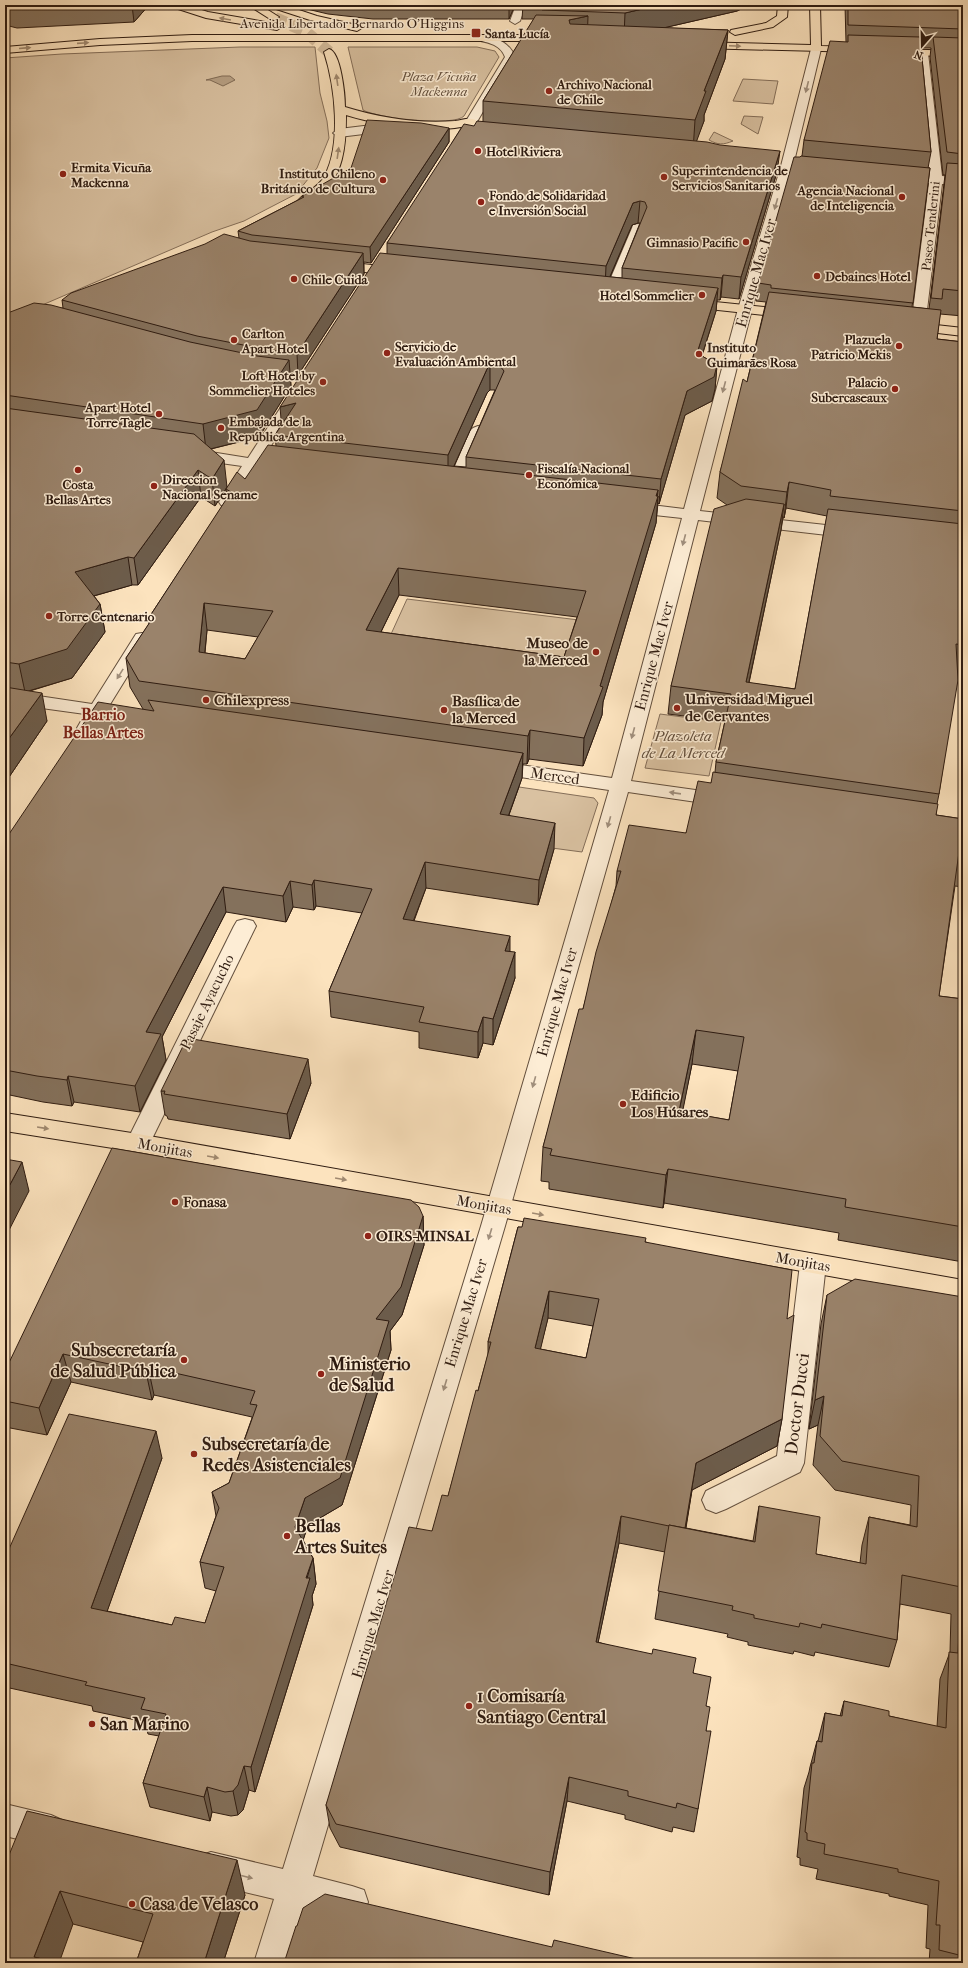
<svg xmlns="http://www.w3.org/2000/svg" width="968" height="1968" font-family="'IM FELL French Canon',serif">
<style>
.green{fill:#d9c1a1;stroke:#846e59}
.water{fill:#b69f83;stroke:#806b55}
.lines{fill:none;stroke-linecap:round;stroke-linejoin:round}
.major-tunnel{stroke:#d3bb9b;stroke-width:12;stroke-dasharray:12 6;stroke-linecap:butt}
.minor-casing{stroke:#624e3c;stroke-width:2}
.major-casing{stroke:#2f1c11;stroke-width:2}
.minor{fill:#fdedd5;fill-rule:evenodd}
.major{fill:#fce3be;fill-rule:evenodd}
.wall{fill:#84715c;stroke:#2f1c11;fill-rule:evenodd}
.shaded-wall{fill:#6c5c4b;stroke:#2f1c11}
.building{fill:#9a836b;stroke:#2f1c11;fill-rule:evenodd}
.oneway{fill:#a08970}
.oneway2{fill:#a08f7d}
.poi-dot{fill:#8f2418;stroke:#fdedd5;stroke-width:1.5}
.labels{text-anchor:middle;stroke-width:3;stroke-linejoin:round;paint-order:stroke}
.far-street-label{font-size:13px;fill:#2f1c11;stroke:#fdedd5}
.far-poi-label{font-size:13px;font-weight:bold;fill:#2f1c11;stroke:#fdedd5;text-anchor:start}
.far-park-label{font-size:13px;font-style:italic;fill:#624e3c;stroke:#fdedd5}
.street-label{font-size:15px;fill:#2f1c11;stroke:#fdedd5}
.poi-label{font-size:15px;font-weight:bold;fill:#2f1c11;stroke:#fdedd5;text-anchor:start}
.park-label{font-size:15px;font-style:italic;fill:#624e3c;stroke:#fdedd5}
.neighbourhood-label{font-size:16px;font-weight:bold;fill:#7a1f14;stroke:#fdedd5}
.near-poi-label{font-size:18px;font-weight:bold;fill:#2f1c11;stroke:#fdedd5;text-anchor:start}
.near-street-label{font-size:18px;fill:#2f1c11;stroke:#fdedd5}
</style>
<rect width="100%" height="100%" fill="#fce3be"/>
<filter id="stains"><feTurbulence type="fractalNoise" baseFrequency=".005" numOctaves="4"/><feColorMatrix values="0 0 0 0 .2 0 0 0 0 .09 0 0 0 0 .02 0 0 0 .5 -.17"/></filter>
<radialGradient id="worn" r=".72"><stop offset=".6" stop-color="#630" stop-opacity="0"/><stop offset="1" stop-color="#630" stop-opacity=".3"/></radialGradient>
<!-- green -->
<g class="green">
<polygon points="240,47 315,47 320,93 327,121 329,138 317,168 296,194 244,221 212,232 5,321 5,58 62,54"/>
<path d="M348 47H477L495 51 499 57 464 116C454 127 376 118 363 110Z"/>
<polygon points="743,79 778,81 773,104 733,101"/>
<polygon points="744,116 763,117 758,134 741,124"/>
<path d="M714 132 733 141C723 145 718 145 709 140Z"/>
<polygon points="407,599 579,620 560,677 382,654"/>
<polygon points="660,714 721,722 709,776 645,768"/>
<polygon points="519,787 594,798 598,803 582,852 499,841"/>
</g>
<!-- water -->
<polygon class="water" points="222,76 230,76 235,80 223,86 210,80 206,80"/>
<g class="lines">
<!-- major-tunnel -->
<polyline class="major-tunnel" points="275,18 305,31 329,52"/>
<defs>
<g id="minor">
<polygon points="9,5 19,5 10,24 5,27 5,13"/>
<polygon points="516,5 526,5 520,21 515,24 510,21"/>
<path d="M476 34C492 37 509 40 515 57L464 144 458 148 452 144 505 57C500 43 485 42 472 39L471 37Z"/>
<polygon points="816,46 821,49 793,166 752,309 700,511 853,528 859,529 861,533 859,537 853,538 698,520 631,781 724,794 731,796 734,800 731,804 724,806 628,792 505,1226 313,1876 352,1886 364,1890 368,1902 364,1914 352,1918 304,1907 288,1963 254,1963 274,1899 211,1884 199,1880 195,1868 199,1856 211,1852 283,1869 481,1226 609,790 493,773 486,771 483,767 486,763 493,761 612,778 682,518 627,512 621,510 619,507 621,504 627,502 684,509 738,309 781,166 811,49"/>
<polygon points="923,50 928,53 942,176 963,178 963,186 942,184 925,327 923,330 913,330 911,327 929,183 898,180 892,176 898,172 929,175 918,53"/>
<polygon points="372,125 394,125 400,129 394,133 372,133 339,137 333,133 339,129"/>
<polygon points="638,224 643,225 644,228 618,294 616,297 606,297 604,294 632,228 633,225"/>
<polygon points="297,389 302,390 304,393 262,460 271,462 273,465 271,468 256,468 233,505 227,507 221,505 219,502 242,466 192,459 186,457 184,454 186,451 192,449 248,458 292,390"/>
<polygon points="478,426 483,428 486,431 462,487 460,490 454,492 448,490 446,487 470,431 473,428"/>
<polygon points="142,633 148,634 151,638 109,706 117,708 119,712 117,716 103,717 93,732 86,734 79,732 77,728 85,714 5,703 5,691 92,704 136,634"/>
<polygon points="245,919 253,921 256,926 150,1143 146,1149 138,1152 130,1149 126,1143 234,926 237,921"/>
<polygon points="813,1254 822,1257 826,1264 804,1463 800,1472 726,1509 716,1513 706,1509 702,1500 706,1491 777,1456 800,1264 804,1257"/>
<polygon points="5,1804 51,1815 62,1820 67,1831 62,1842 51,1847 5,1836"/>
</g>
<g id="major">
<polygon points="171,5 186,5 208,12 277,24 282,27 277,30 206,18 172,7"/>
<polygon points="248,5 260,5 279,17 274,20 270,19"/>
<polygon points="269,5 284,5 317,16 361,26 362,28 357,31 310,20 270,7"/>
<polygon points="778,5 788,5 787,17 773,27 735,35 730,32 731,30 766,23 777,16"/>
<polygon points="810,5 820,5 821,46 858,47 862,48 863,50 862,52 696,48 691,45 696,42 811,45"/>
<polygon points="192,35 552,35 557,38 552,41 192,41 100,45 5,53 5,47 100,39"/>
<path d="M329 49C341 52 345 95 345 107 381 118 418 124 455 121 462 120 473 116 478 122L476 124C434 135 386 127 346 115 346 145 344 177 318 197 312 202 307 207 299 205L297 202C304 192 317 189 324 177 342 145 335 86 324 52Z"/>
<polygon points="892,49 963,51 963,57 888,54 887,52"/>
<polygon points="334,261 400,268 405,269 407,272 405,275 400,276 329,268 327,265 329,262"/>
<polygon points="686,299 793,310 798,311 800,314 798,317 793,318 681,306 679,303 681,300"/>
<polygon points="909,322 963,328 963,336 904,329 902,326 904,323"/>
<polygon points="5,1113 138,1134 963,1280 963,1300 138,1152 5,1131"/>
</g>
</defs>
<!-- minor casing -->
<use href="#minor" class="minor-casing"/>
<!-- major casing -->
<use href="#major" class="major-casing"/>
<!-- minor -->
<use href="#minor" class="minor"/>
<!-- major -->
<use href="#major" class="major"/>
</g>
<!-- wall -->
<g class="wall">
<polygon points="5,5 149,5 134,22 17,28 9,26 6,8 5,10"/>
<polygon points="290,5 515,5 509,19 373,19 328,14"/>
<path d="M523 5H749L737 11 663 28 728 30 725 59 704 115V121L696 141 777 172 739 299 721 297 720 300H717L716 311 702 356 717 365 715 389 712 401 685 415 659 504 658 503 656 523 603 702 602 715 583 766 529 759 527 764H523L522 778 509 815 554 849 538 905 426 888 414 921 510 951 515 978 493 1045 483 1043 478 1058 419 1048V1032L331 1017 329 991 362 913 316 906 314 910 293 907 286 922 226 912 162 1037 166 1060 140 1112 74 1102 72 1106 43 1102 5 1094V840L143 709 130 687 126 658 149 624 148 619 227 499 226 489 245 479 276 446 275 435 387 254V243L474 126 483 122V101L534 19H522ZM638 223H640L622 268V278L610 277 632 225ZM490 390H495L466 457V467L454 466 487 393ZM399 595 577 617 564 657 381 632ZM207 630 258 637 245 659 205 653Z"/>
<path d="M845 5H963V316L940 314 937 339 963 342V673L957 672 939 794 937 804 936 815 963 819V887L955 886 939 996 963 999V1262L838 1240 839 1233 664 1203 663 1208 549 1189V1182L541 1181 543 1147 583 1009 616 886 617 871 686 833 711 783 715 772 716 762 725 721 668 714 671 686 727 505 717 498 720 472 747 382 766 302 756 301 758 283 800 157 802 156 804 140 846 42ZM921 48H931L930 57 943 175H945L929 309 912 307 930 168H928L931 152ZM786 508 827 516 795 689 749 683 781 530 783 518H784ZM692 1064 738 1071 729 1120 682 1112Z"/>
<polygon points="449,128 449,142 371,263 364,262 364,274 298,375 290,374 291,386 259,437 211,449 227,487 215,506 201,497 138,585 132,585 94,596 100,604 105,632 72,678 30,691 47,721 5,783 5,314 63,308 62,300 239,238 238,231 302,198 302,196"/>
<polygon points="311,1083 290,1139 168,1119 167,1116 165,1115 161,1091"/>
<polygon points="423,1216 424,1245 402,1315 390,1331 391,1350 342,1505 308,1525 303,1540 313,1558 316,1584 312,1596 313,1605 255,1792 249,1790 243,1810 238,1815 231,1816 212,1812 210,1821 150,1807 143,1783 159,1736 148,1734 145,1722 93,1711 92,1706 5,1687 5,1558 162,1458 107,1611 172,1625 205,1623 216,1591 205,1588 200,1562 216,1516 212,1492 229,1483 252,1418 252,1417 154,1395 152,1400 71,1382 47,1435 5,1427 5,1371"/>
<path d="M518 1227 646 1242 787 1319 782 1419 777 1446 692 1490 686 1528 753 1541 759 1506 816 1554 860 1563 862 1545 869 1517 910 1525 911 1505 835 1490 813 1465 818 1425 809 1429 821 1324 827 1295 963 1297V1963H929L930 1949 926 1948 928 1905 889 1896V1894L816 1879 818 1869 800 1865V1858L797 1857 804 1788 809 1772 810 1767 817 1741H818L825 1713 840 1716 844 1701 889 1716 937 1727 940 1679 950 1652 951 1614 900 1604 897 1640 889 1667 815 1652 814 1656 794 1651 793 1654 748 1645V1642L727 1637 728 1634 655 1619 665 1552 619 1543 598 1642 694 1673 706 1706V1731L698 1809 694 1832 673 1827 672 1832 625 1819V1815L567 1801 549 1895 340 1847 330 1828 326 1805 432 1531 448 1496 488 1355V1342ZM548 1318 593 1326 586 1358 540 1349Z"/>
<polygon points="5,1860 245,1895 223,1963 136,1963 143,1942 73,1924 5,1963"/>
</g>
<!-- shaded-wall -->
<g class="shaded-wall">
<polygon points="132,5 149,5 134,22"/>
<polygon points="509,5 515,5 509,19"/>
<polygon points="660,5 749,5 737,11 624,37 625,13"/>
<polygon points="588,16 587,45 569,49 569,20"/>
<polygon points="728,30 725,59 704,115 704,121 693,151 695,120 704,91"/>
<polygon points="449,128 449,142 371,263 370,247"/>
<polygon points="780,151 777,172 739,299 741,277"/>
<polygon points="640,201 638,223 632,225 605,288 606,266 633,203"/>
<polygon points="363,253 364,274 298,375 297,354"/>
<polygon points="723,275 721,297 720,300 722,278"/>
<polygon points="718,288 716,311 695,377 697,353"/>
<polygon points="289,360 291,386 259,437 206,450 203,424"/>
<polygon points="717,365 715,389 712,401 685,415 659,504 661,479 687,391"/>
<polygon points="490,366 490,390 487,393 448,479 448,455 487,369"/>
<polygon points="296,403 282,431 280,407"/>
<polygon points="224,460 227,487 215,506 212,479"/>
<polygon points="198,470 201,497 138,585 134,558"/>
<polygon points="789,482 786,508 784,518 787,492"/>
<polygon points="658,490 657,501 658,496 656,523 603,702 602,715 583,766 584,738 600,686"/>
<polygon points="784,504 781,530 743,710 746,682"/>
<polygon points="128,557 132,585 79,600 75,572"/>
<polygon points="398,568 399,595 368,658 366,630"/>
<polygon points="204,603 207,630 202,680 199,652"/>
<polygon points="100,604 105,632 72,678 25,692 19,664"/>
<polygon points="42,693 47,721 5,783 5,744"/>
<polygon points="530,730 529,759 527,764 528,736"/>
<polygon points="523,753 522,778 500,839 500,814"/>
<polygon points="555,823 554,849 538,905 539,880"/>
<polygon points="425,862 426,888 404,945 403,919"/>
<polygon points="314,880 316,906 314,910 312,885"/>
<polygon points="290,881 293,907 286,922 283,896"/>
<polygon points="223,887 226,912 162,1037 166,1060 140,1112 135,1086 146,1032"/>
<polygon points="510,936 510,962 505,951"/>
<polygon points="515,952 515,978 493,1045 493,1019"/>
<polygon points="483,1017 483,1043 478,1058 478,1032"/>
<polygon points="696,1030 692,1064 676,1145 679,1111"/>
<polygon points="308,1059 311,1083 290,1139 287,1114"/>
<polygon points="68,1076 74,1102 72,1106 67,1080"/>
<polygon points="22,1162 29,1191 5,1238 5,1194"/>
<polygon points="668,1169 664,1203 663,1208 666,1175"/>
<polygon points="423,1216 424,1245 402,1315 390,1331 391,1350 342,1505 308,1525 299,1553 295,1527 305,1498 376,1319"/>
<polygon points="549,1291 548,1318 534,1376 535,1348"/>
<polygon points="63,1354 71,1382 47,1435 39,1408"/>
<polygon points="148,1367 154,1395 152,1400 146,1372"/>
<polygon points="824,1396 818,1425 809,1429 815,1400"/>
<polygon points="782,1419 777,1446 692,1490 681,1555 696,1463"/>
<polygon points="156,1431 162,1458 99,1634 91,1608"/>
<polygon points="621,1516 619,1543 593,1667 596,1642"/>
<polygon points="313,1558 316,1584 312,1596 313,1605 255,1792 251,1767"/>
<polygon points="244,1766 249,1790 243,1810 238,1815 233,1791"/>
<polygon points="569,1777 567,1801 549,1895 550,1872"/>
<polygon points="207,1787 212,1812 210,1821 204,1797"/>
<polygon points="237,1860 245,1895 223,1963 204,1963"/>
<polygon points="60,1891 73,1924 59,1963 34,1957"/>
</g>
<!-- building -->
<g class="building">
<polygon points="545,5 660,5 625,13 542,10"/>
<polygon points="848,5 963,5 963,29 848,25"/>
<polygon points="536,15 588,16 569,20 570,24 728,30 704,91 706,91 695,120 483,101"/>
<polygon points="848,35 920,37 931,152 804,140 830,41 848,42"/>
<polygon points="933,37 963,38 963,154 947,152"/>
<polygon points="367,120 421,123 449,128 370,247 252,235 238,231 304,197 302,196 351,168"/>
<polygon points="477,121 707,142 720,145 780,151 741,277 723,275 722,278 622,268 647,207 645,202 640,201 633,203 606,266 387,243 464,124 474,126"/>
<polygon points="801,156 930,168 913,303 771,288 771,285 758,283 794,157 800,157"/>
<polygon points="947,163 963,164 963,291 943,289 942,299 931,298"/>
<polygon points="224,234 250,241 363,253 297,354 264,349 197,336 62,300 71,293 205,244"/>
<polygon points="380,253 718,288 697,353 717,365 714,377 687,391 661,479 466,457 504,371 500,366 490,366 487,369 448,455 275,435 296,403 280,407"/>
<polygon points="769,292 941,310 937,339 963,342 963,511 830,496 831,490 789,482 787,492 741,486 720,472 743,379 747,382"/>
<polygon points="34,303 51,305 190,342 257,356 289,360 257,410 203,424 5,395 5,314"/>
<polygon points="5,408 194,434 224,460 212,479 198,470 134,558 128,557 75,572 100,604 67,649 19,664 5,662"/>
<path d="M268 445 658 490 656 496H658L600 686 603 687 584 738 530 730 528 736 139 681 126 658 152 619H148L231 492 226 489 237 472 245 479ZM398 568 586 591 564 657 366 630ZM204 603 273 611 245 659 199 652Z"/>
<polygon points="746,499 784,504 746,682 795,689 828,509 963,524 963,645 956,644 958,680 939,794 716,762 731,694 671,686 714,509"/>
<polygon points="5,687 42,693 5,744"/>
<polygon points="148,700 523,753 500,814 555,823 539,880 425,862 403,919 510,936 505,951 515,952 493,1019 483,1017 478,1032 419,1022 424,1007 329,991 372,889 314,880 312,885 290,881 283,896 223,887 146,1032 161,1034 135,1086 68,1076 67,1080 37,1076 5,1070 5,840 98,702 154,711"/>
<path d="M713 772 938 804 936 815 963 819V853L959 852 939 996 963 999V1227L845 1207 846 1199 668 1169 666 1175 550 1155 552 1149 543 1147 579 1009H583L596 952 621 871H617L629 825 686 833 698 781 711 783ZM696 1030 744 1037 729 1120 679 1111Z"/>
<polygon points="187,1038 308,1059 287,1114 164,1094 165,1091 161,1091"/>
<polygon points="112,1148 411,1200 419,1207 423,1216 401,1287 376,1319 389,1321 340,1478 305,1498 295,1527 313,1558 306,1578 310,1578 251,1767 244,1766 238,1785 233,1791 225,1792 207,1787 204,1797 143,1783 166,1714 141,1709 145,1698 85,1685 87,1682 5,1663 5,1558 69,1414 156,1431 91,1608 172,1625 175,1617 205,1623 224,1567 200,1562 219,1508 212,1492 229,1483 257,1405 250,1404 255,1391 148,1367 146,1372 63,1354 39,1408 5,1401 5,1371"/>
<polygon points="5,1159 22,1162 5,1194"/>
<path d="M524 1218 646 1238 645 1242 792 1270 787 1319 794 1315 782 1419 696 1463 685 1528 669 1525V1526L621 1516 596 1642 652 1654 653 1649 696 1658 693 1673 711 1677 706 1706 710 1707 706 1731H711L698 1809 677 1803 676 1808 628 1796V1791L569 1777 550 1872 336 1824 326 1805 409 1527 432 1531 442 1495 448 1496 476 1390 478 1391 491 1342H488L518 1227H522ZM549 1291 599 1299 586 1358 535 1348Z"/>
<polygon points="855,1279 963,1297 963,1956 939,1950 940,1925 936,1925 939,1881 898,1872 898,1869 824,1854 825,1844 807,1840 807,1833 805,1832 812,1763 814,1763 817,1741 822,1742 825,1713 842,1716 844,1701 889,1711 889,1716 946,1728 949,1652 958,1653 961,1587 902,1575 897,1640 822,1624 821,1628 800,1623 799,1627 754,1618 754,1615 732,1610 733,1606 658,1591 669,1525 755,1542 759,1506 820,1517 816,1554 866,1564 869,1517 917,1527 919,1476 842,1461 820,1436 824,1396 815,1400 827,1295"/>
<polygon points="27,1811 237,1860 204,1963 136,1963 153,1914 60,1891 34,1957 59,1963 5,1963 5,1860 7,1860"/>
<polygon points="325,1894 552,1947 554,1940 649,1962 649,1963 284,1963 296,1926 297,1926 303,1908"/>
</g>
<!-- one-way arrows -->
<defs><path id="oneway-solid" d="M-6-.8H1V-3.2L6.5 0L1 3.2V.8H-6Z"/></defs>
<g class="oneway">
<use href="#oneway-solid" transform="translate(225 19) rotate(-170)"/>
<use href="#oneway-solid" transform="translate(83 43) rotate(-4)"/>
<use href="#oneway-solid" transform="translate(735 46) rotate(2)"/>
<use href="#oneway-solid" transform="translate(25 48) rotate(-5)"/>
<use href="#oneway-solid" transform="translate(337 80) rotate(-98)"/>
<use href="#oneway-solid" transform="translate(338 153) rotate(-82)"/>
<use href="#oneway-solid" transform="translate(43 1128) rotate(9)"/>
<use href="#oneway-solid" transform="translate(213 1157) rotate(10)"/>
<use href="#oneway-solid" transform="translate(341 1179) rotate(10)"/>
<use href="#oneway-solid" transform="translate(538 1214) rotate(10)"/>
</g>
<g class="oneway2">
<use href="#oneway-solid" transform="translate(807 87) rotate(104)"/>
<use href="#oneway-solid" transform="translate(776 204) rotate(106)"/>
<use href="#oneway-solid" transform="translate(724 387) rotate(105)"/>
<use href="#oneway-solid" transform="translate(684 540) rotate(105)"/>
<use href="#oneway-solid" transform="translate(120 674) rotate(122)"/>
<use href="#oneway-solid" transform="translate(633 733) rotate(105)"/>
<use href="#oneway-solid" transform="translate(675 793) rotate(-172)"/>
<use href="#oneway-solid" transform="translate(609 822) rotate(106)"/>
<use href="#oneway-solid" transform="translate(534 1082) rotate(106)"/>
<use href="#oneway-solid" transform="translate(490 1234) rotate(107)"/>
<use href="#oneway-solid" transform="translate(445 1385) rotate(107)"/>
<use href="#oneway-solid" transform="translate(247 1877) rotate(14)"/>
</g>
<!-- markers -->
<g class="poi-dot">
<rect x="471" y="28" width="10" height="10" rx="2"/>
<circle cx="549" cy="91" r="4"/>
<circle cx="478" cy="151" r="4"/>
<circle cx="63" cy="174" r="4"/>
<circle cx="664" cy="177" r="4"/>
<circle cx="383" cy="180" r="4"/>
<circle cx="902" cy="197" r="4"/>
<circle cx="481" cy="202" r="4"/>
<circle cx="746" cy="242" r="4"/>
<circle cx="817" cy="276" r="4"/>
<circle cx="294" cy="279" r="4"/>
<circle cx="702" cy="295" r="4"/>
<circle cx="234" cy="340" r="4"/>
<circle cx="899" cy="346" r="4"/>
<circle cx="387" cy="353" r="4"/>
<circle cx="699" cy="354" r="4"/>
<circle cx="323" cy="382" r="4"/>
<circle cx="895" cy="389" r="4"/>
<circle cx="159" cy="414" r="4"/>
<circle cx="221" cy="428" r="4"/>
<circle cx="78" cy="470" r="4"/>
<circle cx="529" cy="475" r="4"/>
<circle cx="154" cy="486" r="4"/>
<circle cx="49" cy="616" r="4"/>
<circle cx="596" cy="652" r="4"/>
<circle cx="206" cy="700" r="4"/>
<circle cx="677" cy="708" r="4"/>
<circle cx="444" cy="710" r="4"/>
<circle cx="623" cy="1104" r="4"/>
<circle cx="175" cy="1202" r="4"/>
<circle cx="368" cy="1236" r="4"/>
<circle cx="184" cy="1360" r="4"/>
<circle cx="321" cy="1374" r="4"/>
<circle cx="194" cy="1454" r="4"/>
<circle cx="287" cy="1536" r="4"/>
<circle cx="469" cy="1706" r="4"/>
<circle cx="92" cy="1724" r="4"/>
<circle cx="132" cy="1904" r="4"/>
</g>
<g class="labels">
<!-- far-street labels -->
<g class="far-street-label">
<text x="352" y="28">Avenida Libertador Bernardo O'Higgins</text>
<text transform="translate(930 226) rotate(-84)" y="5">Paseo Tenderini</text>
</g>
<!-- far-poi labels -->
<g class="far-poi-label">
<text x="485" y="38">Santa Lucía</text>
<text x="557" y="89">Archivo Nacional<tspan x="557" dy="15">de Chile</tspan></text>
<text x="486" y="156">Hotel Riviera</text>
<text x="71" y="172">Ermita Vicuña<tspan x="71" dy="15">Mackenna</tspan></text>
<text x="672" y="175">Superintendencia de<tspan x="672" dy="15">Servicios Sanitarios</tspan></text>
<text x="375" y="178" text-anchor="end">Instituto Chileno<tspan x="375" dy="15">Británico de Cultura</tspan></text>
<text x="894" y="195" text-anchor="end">Agencia Nacional<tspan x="894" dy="15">de Inteligencia</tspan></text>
<text x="489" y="200">Fondo de Solidaridad<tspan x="489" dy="15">e Inversión Social</tspan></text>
<text x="738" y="247" text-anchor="end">Gimnasio Pacific</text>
<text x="825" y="281">Debaines Hotel</text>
<text x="302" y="284">Chile Cuida</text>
<text x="694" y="300" text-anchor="end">Hotel Sommelier</text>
<text x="242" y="338">Carlton<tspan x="242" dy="15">Apart Hotel</tspan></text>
<text x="891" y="344" text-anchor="end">Plazuela<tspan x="891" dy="15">Patricio Mekis</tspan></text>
<text x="395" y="351">Servicio de<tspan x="395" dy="15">Evaluación Ambiental</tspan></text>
<text x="707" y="352">Instituto<tspan x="707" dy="15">Guimarães Rosa</tspan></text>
<text x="315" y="380" text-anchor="end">Loft Hotel by<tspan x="315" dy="15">Sommelier Hoteles</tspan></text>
<text x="887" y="387" text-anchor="end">Palacio<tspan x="887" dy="15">Subercaseaux</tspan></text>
<text x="151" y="412" text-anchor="end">Apart Hotel<tspan x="151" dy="15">Torre Tagle</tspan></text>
<text x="229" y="426">Embajada de la<tspan x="229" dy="15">República Argentina</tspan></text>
<text x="537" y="473">Fiscalía Nacional<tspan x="537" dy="15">Económica</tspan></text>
<text x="162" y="484">Direccion<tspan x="162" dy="15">Nacional Sename</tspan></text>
<text x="78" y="489" text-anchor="middle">Costa<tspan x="78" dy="15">Bellas Artes</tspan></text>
<text x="57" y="621">Torre Centenario</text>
</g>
<!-- far-park labels -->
<g class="far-park-label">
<text x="439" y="81">Plaza Vicuña<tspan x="439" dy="15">Mackenna</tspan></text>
</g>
<!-- street labels -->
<g class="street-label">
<text transform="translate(756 273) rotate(-74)" y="5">Enrique Mac Iver</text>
<text transform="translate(654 656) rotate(-75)" y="5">Enrique Mac Iver</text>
<text transform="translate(555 776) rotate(8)" y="5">Merced</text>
<text transform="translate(207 1002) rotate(-64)" y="5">Pasaje Ayacucho</text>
<text transform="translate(557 1002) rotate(-74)" y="5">Enrique Mac Iver</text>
<text transform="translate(165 1148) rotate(10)" y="5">Monjitas</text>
<text transform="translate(484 1205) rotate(10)" y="5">Monjitas</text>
<text transform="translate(803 1262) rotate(10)" y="5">Monjitas</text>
<text transform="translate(466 1313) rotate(-73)" y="5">Enrique Mac Iver</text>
<text transform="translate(373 1624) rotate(-73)" y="5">Enrique Mac Iver</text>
</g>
<!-- poi labels -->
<g class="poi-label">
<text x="588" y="648" text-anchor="end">Museo de<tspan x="588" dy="17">la Merced</tspan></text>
<text x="685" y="704">Universidad Miguel<tspan x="685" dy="17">de Cervantes</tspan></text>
<text x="214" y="705">Chilexpress</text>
<text x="452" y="706">Basílica de<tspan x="452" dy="17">la Merced</tspan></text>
<text x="631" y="1100">Edificio<tspan x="631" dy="17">Los Húsares</tspan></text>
<text x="183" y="1207">Fonasa</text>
<text x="376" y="1241">OIRS-MINSAL</text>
</g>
<!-- park labels -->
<g class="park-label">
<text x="683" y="741">Plazoleta<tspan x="683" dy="17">de La Merced</tspan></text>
</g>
<!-- neighbourhood labels -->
<g class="neighbourhood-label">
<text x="103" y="720">Barrio<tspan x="103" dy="18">Bellas Artes</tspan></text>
</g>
<!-- near-poi labels -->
<g class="near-poi-label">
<text x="176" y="1356" text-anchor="end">Subsecretaría<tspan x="176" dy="21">de Salud Pública</tspan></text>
<text x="329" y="1370">Ministerio<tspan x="329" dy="21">de Salud</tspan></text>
<text x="202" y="1450">Subsecretaría de<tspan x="202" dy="21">Redes Asistenciales</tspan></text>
<text x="295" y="1532">Bellas<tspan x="295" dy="21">Artes Suites</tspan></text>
<text x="477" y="1702">1 Comisaría<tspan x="477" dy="21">Santiago Central</tspan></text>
<text x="100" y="1730">San Marino</text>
<text x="140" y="1910">Casa de Velasco</text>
</g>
<!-- near-street labels -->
<g class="near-street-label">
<text transform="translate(797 1404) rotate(-83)" y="6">Doctor Ducci</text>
</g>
</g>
<!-- margin -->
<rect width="968" height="1968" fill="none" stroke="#fce3be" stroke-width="20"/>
<rect x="6" y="6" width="956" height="1956" fill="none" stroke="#2f1c11" stroke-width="2"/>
<rect x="10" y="10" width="948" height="1948" fill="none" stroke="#2f1c11"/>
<!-- north arrow -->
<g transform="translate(922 46) rotate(200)" stroke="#fdedd5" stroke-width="3" paint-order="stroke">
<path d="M0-3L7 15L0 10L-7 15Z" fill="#2f1c11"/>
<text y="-6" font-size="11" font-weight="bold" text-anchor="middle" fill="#2f1c11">N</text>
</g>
<rect width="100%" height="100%" filter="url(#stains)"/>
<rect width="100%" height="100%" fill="url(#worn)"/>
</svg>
